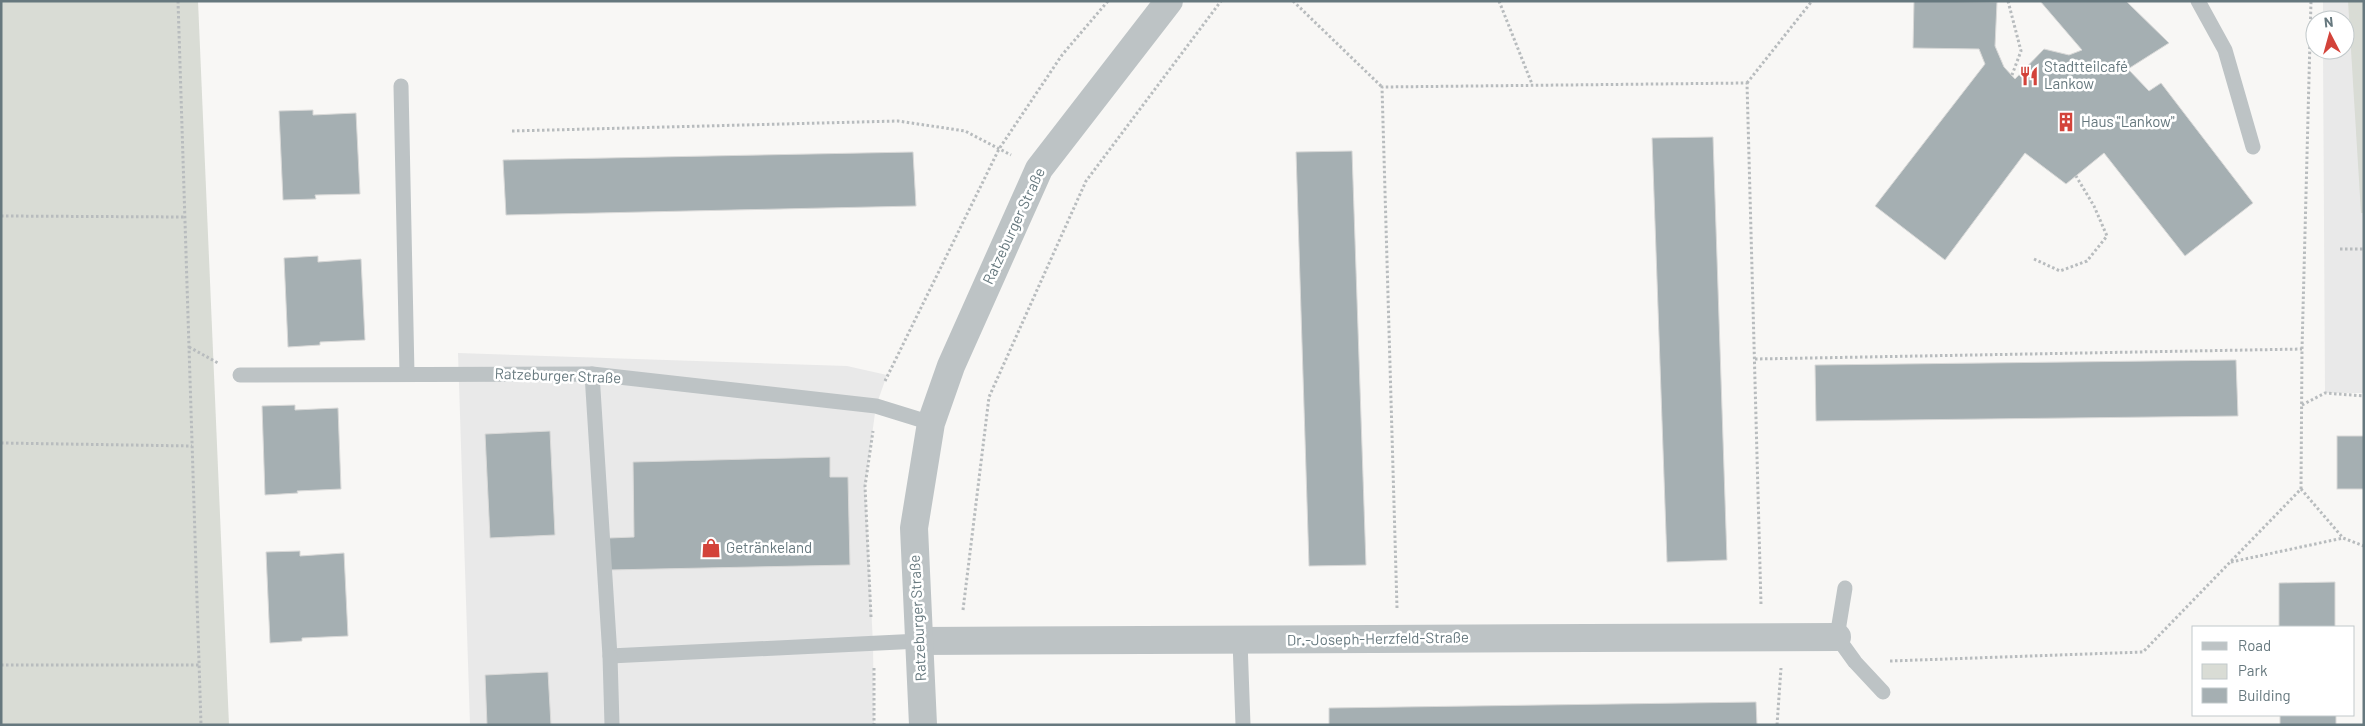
<svg xmlns="http://www.w3.org/2000/svg" width="2365" height="726" font-family="Barlow,sans-serif">
<style>
.built{fill:#e9e9e9}
.green{fill:#d9dcd5}
.building{fill:#a5afb2;stroke:#d9d9d8}
.lines{fill:none;stroke-linecap:round;stroke-linejoin:round}
.path{stroke:#b8bcbe;stroke-width:3;stroke-dasharray:2.5 2.5;stroke-linecap:butt}
.service{stroke:#bdc3c5;stroke-width:15}
.minor{stroke:#bdc3c5;stroke-width:28}
.labels{text-anchor:middle;stroke-width:5;stroke-linejoin:round;paint-order:stroke}
.poi-label{font-size:15px;fill:#66787e;stroke:#fff;text-anchor:start}
.street-label{font-size:15px;fill:#66787e;stroke:#fff}
</style>
<rect width="100%" height="100%" fill="#f8f7f5"/>
<!-- built -->
<g class="built">
<polygon points="2323,1 2364,1 2364,393 2325,393 2323,50 2345,50 2345,20 2323,20"/>
<polygon points="458,353 847,366 887,375 876,406 865,486 873,644 874,725 470,725"/>
</g>
<!-- green -->
<g class="green">
<polygon points="1,1 198,1 229,725 1,725"/>
<polygon points="2348,1 2364,1 2364,213 2361,213"/>
</g>
<!-- building -->
<g class="building">
<polygon points="1914,1 1997,2 1995,46 2004,67 2015,79 2044,49 2069,55 2082,50 2040,1 2126,1 2169,43 2128,69 2149,91 2161,83 2253,203 2185,256 2104,153 2066,184 2025,153 1945,260 1875,206 1985,64 1979,49 1913,48"/>
<polygon points="313,110 313,115 356,113 360,194 315,195 316,199 283,200 279,111"/>
<polygon points="1713,137 1727,560 1667,562 1652,138"/>
<polygon points="1352,151 1366,565 1309,566 1296,152"/>
<polygon points="913,152 916,206 506,215 503,160"/>
<polygon points="318,256 318,262 361,259 365,340 320,342 320,345 288,347 284,258"/>
<polygon points="2236,360 2238,416 1816,421 1815,365"/>
<polygon points="295,405 295,410 338,408 341,489 297,491 298,493 265,495 262,406"/>
<polygon points="550,431 555,535 490,538 485,434"/>
<rect x="2337" y="436" width="27" height="53"/>
<polygon points="830,457 830,477 848,477 850,565 609,570 609,538 634,537 633,462"/>
<polygon points="300,551 300,556 344,553 348,636 302,638 302,641 270,643 266,552"/>
<polygon points="2335,582 2335,627 2279,627 2279,583"/>
<polygon points="548,672 551,725 487,725 485,675"/>
<polygon points="1756,702 1757,725 1329,725 1329,708"/>
<rect x="2280" y="715" width="56" height="10"/>
</g>
<g class="lines">
<!-- path -->
<g class="path">
<polyline points="178,1 201,725"/>
<polyline points="1293,1 1382,87"/>
<polyline points="1499,1 1532,84"/>
<polyline points="2008,1 2021,51 2012,75"/>
<polyline points="1747,83 1812,1"/>
<polyline points="512,131 898,121 965,131 1011,155"/>
<polyline points="1,216 185,217"/>
<polyline points="2340,249 2364,249"/>
<polyline points="2034,259 2060,271 2087,261 2107,236 2094,206 2076,176"/>
<polyline points="189,347 218,363"/>
<polyline points="1755,359 2302,349"/>
<polyline points="885,381 999,149 1062,55 1108,1"/>
<polyline points="2302,405 2325,393 2364,396"/>
<polyline points="1,443 192,446"/>
<polyline points="2301,489 2302,349 2311,1"/>
<polyline points="2231,562 2343,538"/>
<polyline points="1397,608 1382,87 1747,83 1761,605"/>
<polyline points="963,610 989,397 1086,181 1221,1"/>
<polyline points="871,617 865,486 873,431"/>
<polyline points="1890,661 2143,652 2301,489 2343,538 2364,546"/>
<polyline points="1,665 199,665"/>
<polyline points="874,668 874,725"/>
<polyline points="1777,725 1781,668"/>
</g>
<!-- service -->
<g class="service">
<polyline points="2198,1 2225,50 2253,147"/>
<polyline points="401,86 407,374"/>
<polyline points="592,374 610,656 920,641"/>
<polyline points="240,375 592,374 876,406 931,423"/>
<polyline points="1845,588 1837,637 1855,662 1883,692"/>
<polyline points="1240,641 1243,725"/>
<polyline points="610,656 612,725"/>
</g>
<!-- minor -->
<g class="minor">
<polyline points="920,641 1837,637"/>
<polyline points="923,725 914,528 931,423 951,366 1039,169 1169,1"/>
</g>
</g>
<!-- icons -->
<defs>
<symbol id="restaurant-bare" viewBox="-9 -9 18 18"><path d="M-5-6h1v4h1v-4h1v4h1v-4h1v5L-1.5 .5V6h-2V.5L-5-1ZM5-6V6H3V1.5H1.5Q1.5-4 5-6Z" fill="#d3433a" stroke="#fff" stroke-width="2.5" paint-order="stroke"/></symbol>
<symbol id="building-bare" viewBox="-9 -9 18 18"><path d="M-4-6H4V6H1V3H-1V6H-4ZM-2.5-4.3h1.7v1.8h-1.7ZM.8-4.3h1.7v1.8H.8ZM-2.5-1h1.7V.8h-1.7ZM.8-1h1.7V.8H.8Z" fill="#d3433a" stroke="#fff" stroke-width="2.5" paint-order="stroke"/></symbol>
<symbol id="shop-bare" viewBox="-9 -9 18 18"><path d="M-5-2.5h2.3a2.7 3.5 0 0 1 5.4 0H5L5.5 6h-11ZM-1.5-2.5h3a1.5 2.3 0 0 0-3 0Z" fill="#d3433a" stroke="#fff" stroke-width="2.5" paint-order="stroke"/></symbol>
</defs>
<g fill-rule="evenodd">
<use href="#restaurant-bare" x="2015" y="62" width="28" height="28"/>
<use href="#building-bare" x="2052" y="108" width="28" height="28"/>
<use href="#shop-bare" x="697" y="534" width="28" height="28"/>
</g>
<g class="labels">
<!-- poi labels -->
<g class="poi-label">
<text x="2044" y="72">Stadtteilcafé<tspan x="2044" dy="17">Lankow</tspan></text>
<text x="2081" y="127">Haus "Lankow"</text>
<text x="726" y="553">Getränkeland</text>
</g>
<!-- street labels -->
<g class="street-label">
<text transform="translate(1014 226) rotate(-65)" y="5">Ratzeburger Straße</text>
<text transform="translate(558 376) rotate(2)" y="5">Ratzeburger Straße</text>
<text transform="translate(918 618) rotate(-93)" y="5">Ratzeburger Straße</text>
<text transform="translate(1378 639) rotate(-1)" y="5">Dr.-Joseph-Herzfeld-Straße</text>
</g>
</g>
<!-- border -->
<rect width="2365" height="726" fill="none" stroke="#66787e" stroke-width="5"/>
<!-- legend -->
<rect x="2192" y="626" width="162" height="90" fill="#ffffff" stroke="#c2c9cb"/>
<rect x="2202" y="642" width="25" height="8" fill="#bdc3c5" stroke="#c2c9cb"/>
<text x="2238" y="651" font-size="15" fill="#66787e">Road</text>
<rect x="2202" y="664" width="25" height="15" fill="#d9dcd5" stroke="#c2c9cb"/>
<text x="2238" y="676" font-size="15" fill="#66787e">Park</text>
<rect x="2202" y="688" width="25" height="15" fill="#a5afb2" stroke="#c2c9cb"/>
<text x="2238" y="701" font-size="15" fill="#66787e">Building</text>
<!-- north arrow -->
<g transform="translate(2330 35) rotate(354)"><circle r="24" fill="#ffffff" stroke="#c2c9cb"/>
<path d="M0-4L9 19L0 12L-9 19Z" fill="#d3433a"/>
<text y="-8" font-size="14" font-weight="bold" text-anchor="middle" fill="#66787e">N</text>
</g>
</svg>
